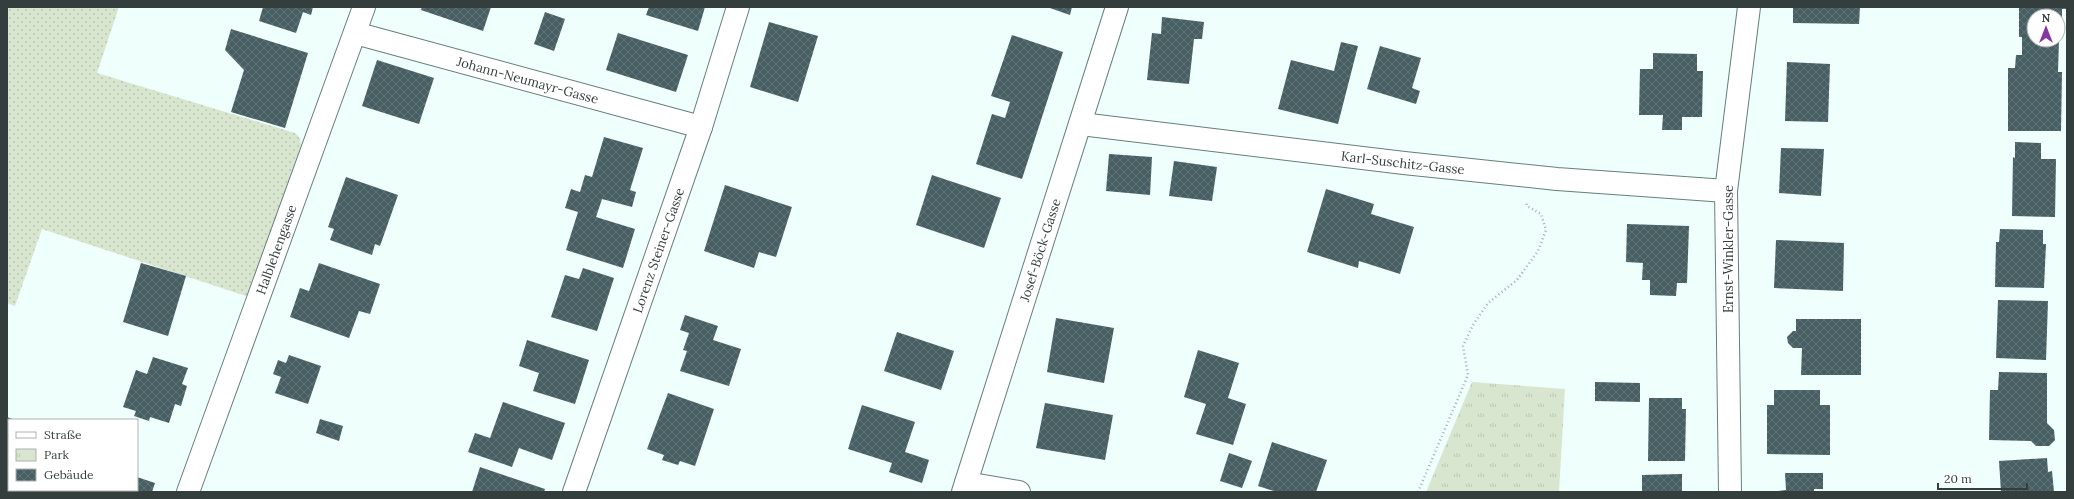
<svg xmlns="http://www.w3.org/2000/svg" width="2074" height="499" font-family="Lora,serif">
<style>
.grass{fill:url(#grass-dots)}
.park{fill:url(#park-tufts)}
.building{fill:url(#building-cross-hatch)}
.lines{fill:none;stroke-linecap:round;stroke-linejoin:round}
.minor-casing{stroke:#667f7b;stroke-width:24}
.path{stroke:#a1afad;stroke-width:2.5;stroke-dasharray:1 3;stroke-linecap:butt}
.minor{stroke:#fff;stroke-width:22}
.labels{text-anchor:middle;stroke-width:4;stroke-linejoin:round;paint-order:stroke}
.street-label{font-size:13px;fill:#343f3d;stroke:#fff}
</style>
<defs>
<pattern id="grass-dots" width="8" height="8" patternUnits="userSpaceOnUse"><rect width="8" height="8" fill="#d9e6cf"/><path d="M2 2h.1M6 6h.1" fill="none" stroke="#bbc6b3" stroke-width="1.8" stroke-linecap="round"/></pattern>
<pattern id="park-tufts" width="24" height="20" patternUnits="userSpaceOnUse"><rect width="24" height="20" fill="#d9e6cf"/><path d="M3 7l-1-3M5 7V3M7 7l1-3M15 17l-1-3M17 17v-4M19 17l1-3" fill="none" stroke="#bbc6b3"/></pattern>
<pattern id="building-cross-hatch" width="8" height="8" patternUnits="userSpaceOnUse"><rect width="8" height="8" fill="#475f63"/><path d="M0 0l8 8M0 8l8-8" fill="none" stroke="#607377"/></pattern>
</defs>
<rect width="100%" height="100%" fill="#eefffc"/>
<!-- grass -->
<polygon class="grass" points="7,7 119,7 97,73 295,133 300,138 301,145 249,297 42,229 15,306 7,303"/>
<!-- park -->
<polygon class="park" points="1472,382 1565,389 1559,492 1426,492"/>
<!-- building -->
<g class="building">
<polygon points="263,7 313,7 311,15 303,12 296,33 259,21"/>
<polygon points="422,7 491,7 483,31 421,10"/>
<polygon points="649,7 705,7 698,31 646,15"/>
<polygon points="1047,7 1072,7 1070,15"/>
<polygon points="1793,7 1860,7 1859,24 1793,23"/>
<polygon points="2019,7 2067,7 2067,9 2062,9 2062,39 2058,39 2058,16 2034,16 2034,40 2059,40 2058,72 2062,72 2061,131 2008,131 2008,68 2015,68 2016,55 2022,55 2022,37 2019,37"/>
<polygon points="545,12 565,19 554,51 534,44"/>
<polygon points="1162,17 1204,22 1202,39 1194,39 1189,84 1147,80 1152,33 1161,34"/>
<polygon points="769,22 818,36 798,102 750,87"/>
<polygon points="231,29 308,53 285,128 231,112 244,70 225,50"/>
<polygon points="618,33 688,55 676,92 606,70"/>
<polygon points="1012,35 1063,52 1022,179 976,164 992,114 1005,118 1010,102 991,96"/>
<polygon points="1341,42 1358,46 1338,124 1278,109 1291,60 1334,71"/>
<polygon points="1380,46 1421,58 1412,88 1420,91 1416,104 1367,89"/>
<polygon points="1653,53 1697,54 1697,71 1703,71 1702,117 1682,117 1682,130 1662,130 1663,115 1639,115 1640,69 1653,69"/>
<polygon points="377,60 434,78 419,124 362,106"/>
<polygon points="1787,62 1830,64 1828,122 1785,121"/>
<polygon points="604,137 643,148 630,190 636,192 632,207 602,199 596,217 635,229 623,268 566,250 578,212 565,208 571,189 580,192 585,175 592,177"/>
<polygon points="2015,142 2041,143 2041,159 2056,159 2055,217 2012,216 2013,157 2015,158"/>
<polygon points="1781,148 1824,149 1821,196 1779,193"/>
<polygon points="1109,154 1152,157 1150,195 1106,191"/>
<polygon points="1174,161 1217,167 1212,201 1169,196"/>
<polygon points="932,175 1001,198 984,248 916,225"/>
<polygon points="346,177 398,195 380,246 375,244 372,255 330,240 334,229 328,227"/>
<polygon points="725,185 792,207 776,257 759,252 754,268 704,251"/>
<polygon points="1326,189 1374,204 1371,214 1414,227 1400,274 1359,261 1358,268 1307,252"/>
<polygon points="1627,224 1689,226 1687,283 1677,283 1676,296 1650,295 1650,280 1642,280 1643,263 1626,262"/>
<polygon points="2000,229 2043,230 2043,244 2046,244 2044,288 1995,287 1996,242 1999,242"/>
<polygon points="1776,240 1844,243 1843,291 1774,288"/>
<polygon points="141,263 186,276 168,336 123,322"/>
<polygon points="319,263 380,284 370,314 359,311 349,338 290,317 300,288 309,291"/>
<polygon points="583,268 614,278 597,331 551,317 565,275 579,279"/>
<polygon points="1998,300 2048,301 2046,360 1996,358"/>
<polygon points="685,315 718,326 713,340 741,349 729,386 680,371 687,351 683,350 689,333 680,330"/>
<polygon points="1056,318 1114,328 1104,383 1047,372"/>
<polygon points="1796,319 1861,319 1861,375 1801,375 1802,348 1793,348 1788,343 1787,337 1793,331 1796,331"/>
<polygon points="897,332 954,351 941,390 884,371"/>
<polygon points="527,340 589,360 575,404 533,391 539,373 519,366"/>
<polygon points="1198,350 1239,363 1228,398 1246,404 1233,445 1196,434 1206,404 1184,397"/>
<polygon points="289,355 321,366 308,404 275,393 281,377 273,374 278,360 286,363"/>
<polygon points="153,357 188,368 182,384 187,386 181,406 175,404 169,423 150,417 149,421 134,416 136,411 123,407 136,370 147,374"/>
<polygon points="1999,372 2047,373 2047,423 2054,430 2055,440 2049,446 2036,446 2031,441 1989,440 1990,390 1998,390"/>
<polygon points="1595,382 1640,383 1640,402 1595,401"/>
<polygon points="1774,390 1820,390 1820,405 1830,405 1830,455 1767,454 1767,405 1774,405"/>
<polygon points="668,393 714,409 695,466 680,461 678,465 662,460 664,455 647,449"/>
<polygon points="1649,398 1682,398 1682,409 1686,409 1685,461 1648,461"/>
<polygon points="503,402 565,423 552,460 519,448 512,467 468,452 475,433 490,438"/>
<polygon points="1045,403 1113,415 1105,460 1036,448"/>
<polygon points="862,405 915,422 905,452 929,460 922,483 889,472 892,463 848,449"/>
<polygon points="7,417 15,420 9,420 7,475"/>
<polygon points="320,419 343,426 339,441 316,433"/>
<polygon points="1272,442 1327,460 1316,492 1277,492 1258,486"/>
<polygon points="1229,453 1252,461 1242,488 1220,481"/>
<polygon points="2047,458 2048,472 2052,471 2054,492 2001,492 1999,461"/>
<polygon points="480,467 545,489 544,492 472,492"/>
<polygon points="1785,473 1823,473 1823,489 1814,489 1814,492 1770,492 1786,490"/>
<polygon points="1682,474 1682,492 1642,492 1642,475"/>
<polygon points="137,477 155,483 152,492 106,492 107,490 137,490"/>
</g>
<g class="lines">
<defs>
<g id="minor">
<path id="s1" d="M355 33 701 127"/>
<path id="s2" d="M1081 124 1404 163 1557 179 1726 191"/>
<polyline points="966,483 1019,492"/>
<path id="s3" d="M188 492 364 7"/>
<path id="s4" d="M574 492 701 127 738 7"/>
<path id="s5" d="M963 492 1117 7"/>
<polyline points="1730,492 1726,191 1749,7"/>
</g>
</defs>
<!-- minor casing -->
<use href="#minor" class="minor-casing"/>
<!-- path -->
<polyline class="path" points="1418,492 1468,375 1463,346 1473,325 1488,303 1517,280 1538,251 1546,230 1541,214 1527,206 1526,201"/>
<!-- minor -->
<use href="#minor" class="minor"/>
</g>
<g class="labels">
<!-- street labels -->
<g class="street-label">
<text dy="5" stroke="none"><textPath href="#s1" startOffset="179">Johann-Neumayr-Gasse</textPath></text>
<text dy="5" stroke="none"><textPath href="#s2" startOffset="324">Karl-Suschitz-Gasse</textPath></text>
<text dy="5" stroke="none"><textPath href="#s3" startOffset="258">Halblehengasse</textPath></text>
<text transform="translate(1728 249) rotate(-90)" y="5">Ernst-Winkler-Gasse</text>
<text dy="5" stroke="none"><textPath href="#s4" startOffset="256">Lorenz Steiner-Gasse</textPath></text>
<text dy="5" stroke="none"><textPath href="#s5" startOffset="254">Josef-Böck-Gasse</textPath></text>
</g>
</g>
<!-- border -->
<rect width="2074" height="499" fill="none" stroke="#343f3d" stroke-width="16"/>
<!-- legend -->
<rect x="8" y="419" width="130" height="72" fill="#ffffff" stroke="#aeb2b1"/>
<rect x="16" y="432" width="20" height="6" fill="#ffffff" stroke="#aeb2b1"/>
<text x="44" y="439" font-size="12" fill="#343f3d">Straße</text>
<rect x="16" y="449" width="20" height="12" fill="url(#park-tufts)" stroke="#aeb2b1"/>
<text x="44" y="459" font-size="12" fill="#343f3d">Park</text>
<rect x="16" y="469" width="20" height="12" fill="url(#building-cross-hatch)" stroke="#aeb2b1"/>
<text x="44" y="479" font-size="12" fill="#343f3d">Gebäude</text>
<!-- north arrow -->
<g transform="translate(2046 28)"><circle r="19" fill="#ffffff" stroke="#aeb2b1"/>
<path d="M0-3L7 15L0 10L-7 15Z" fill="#8936a4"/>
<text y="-6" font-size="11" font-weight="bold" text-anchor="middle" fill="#343f3d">N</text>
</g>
<!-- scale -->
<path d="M1938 483v6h89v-6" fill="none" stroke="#343f3d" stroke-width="2"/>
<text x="1944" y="483" font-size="12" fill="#343f3d" stroke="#ffffff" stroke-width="3" paint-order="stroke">20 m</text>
</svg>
